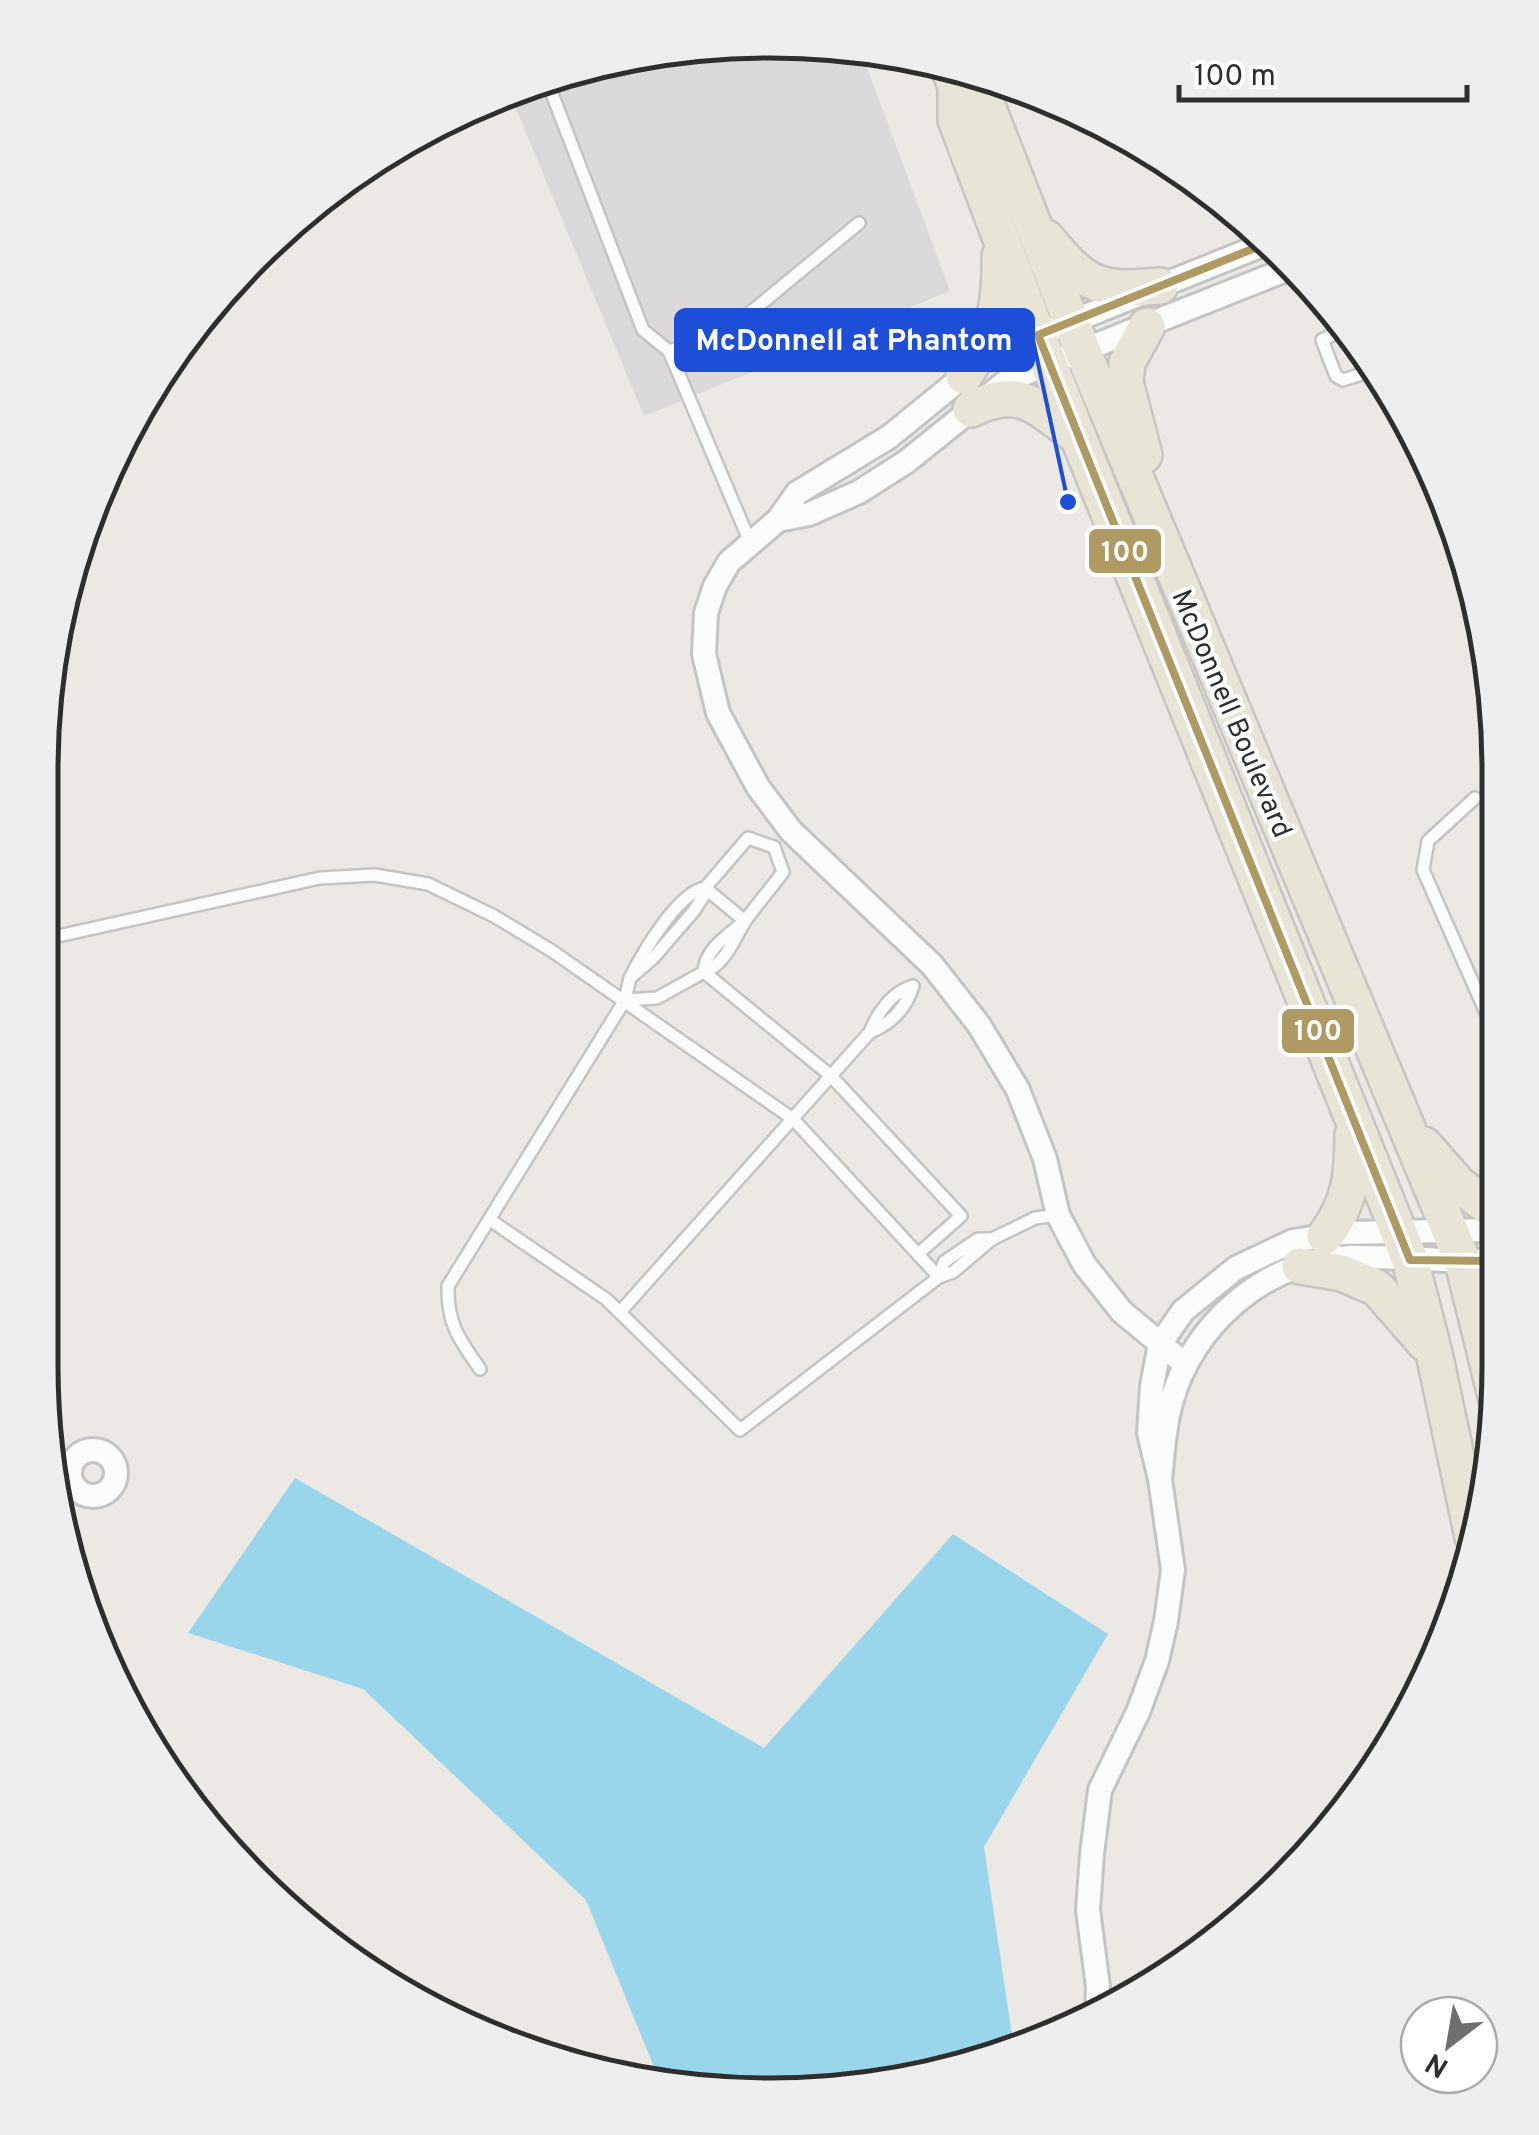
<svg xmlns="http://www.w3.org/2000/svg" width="1539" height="2135" font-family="Overpass,sans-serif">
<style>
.industrial{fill:#dcd9db}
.water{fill:#99d6ec}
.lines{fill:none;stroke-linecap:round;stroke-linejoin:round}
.lane-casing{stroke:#c5c4c5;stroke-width:16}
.street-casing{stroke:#c5c4c5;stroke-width:28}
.primary-casing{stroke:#c6c5c4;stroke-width:40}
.lane{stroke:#fcfcfb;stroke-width:11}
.street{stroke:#fcfcfb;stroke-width:22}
.primary{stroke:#e8e4d6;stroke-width:35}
.bus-1-casing{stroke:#fff;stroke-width:15}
.bus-1{stroke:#ae9a62;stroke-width:8}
.labels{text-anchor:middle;stroke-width:8;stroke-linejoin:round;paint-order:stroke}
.street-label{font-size:28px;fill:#2e2e2e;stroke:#fff}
.rim{fill:none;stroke:#2e2e2e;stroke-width:5}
.leader{fill:none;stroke:#1d4ed8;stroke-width:4}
.callout-dot{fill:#1d4ed8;stroke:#fff;stroke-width:4}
.callout{fill:#1d4ed8;stroke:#1d4ed8;stroke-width:4}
.callout-label{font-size:30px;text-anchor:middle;font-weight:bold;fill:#fff}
.line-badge{stroke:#fff;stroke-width:4}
.badge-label{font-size:28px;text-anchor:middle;font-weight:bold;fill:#fff}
</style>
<rect width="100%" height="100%" fill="#ece8e4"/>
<!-- industrial -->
<polygon class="industrial" points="721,42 859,46 950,291 644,416 509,92 580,65"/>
<!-- water -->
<polygon class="water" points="295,1478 764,1748 953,1534 1108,1634 984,1847 1014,2049 864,2089 660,2082 586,1900 363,1689 188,1633"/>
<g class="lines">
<defs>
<g id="lane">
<polyline points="546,78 643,330 669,351"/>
<polyline points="1349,327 1322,340 1336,376 1343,380 1374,370"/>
<polyline points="750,542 669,351 728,331 859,223"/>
<polyline points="1475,798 1428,841 1423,870 1495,1033"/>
<polyline points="40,940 320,878 375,875 428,884 494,916 552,951 793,1119 939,1277 740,1430 606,1299 490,1220"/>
<path d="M704 972C728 963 734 936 748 917 759 902 772 887 783 872L774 847"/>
<path d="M630 978C642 954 678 892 705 888L745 921C729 934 704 950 704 972"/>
<path d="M913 986C906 1008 891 1024 870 1032 878 1012 892 992 913 986Z"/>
<polyline points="625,1000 630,978 654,957 693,912 703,897 705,888 748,838 774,847"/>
<polygon points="978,1239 992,1239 953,1272 939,1277 944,1262"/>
<polyline points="992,1239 1035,1218 1058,1215"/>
<polyline points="620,1312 870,1032"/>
<path d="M480 1369C459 1339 447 1324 448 1286L625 1000 657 998 704 972 831 1076 961 1216 918 1254"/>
</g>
<g id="street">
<polyline points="778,520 809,514 859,492 906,462 1008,380 1293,267"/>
<path d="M1496 1230 1343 1233 1293 1241 1236 1268 1183 1311 1160 1344 1152 1386 1149 1433 1160 1479C1163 1454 1164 1427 1171 1403 1192 1324 1267 1259 1350 1257 1399 1256 1448 1262 1496 1261"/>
<polyline points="1185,1364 1122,1312 1084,1264 1058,1215 1045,1159 1018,1090 979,1025 932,965 791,831 758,787 718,713 704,654 706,613 715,586 729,562 778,520 797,493 889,437 991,354 1270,242"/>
<circle cx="93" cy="1473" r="23"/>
<polyline points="1097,2012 1098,1987 1088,1910 1092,1854 1100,1790 1138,1712 1157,1661 1166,1621 1173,1570 1160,1479"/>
</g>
<g id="primary">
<polyline points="948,66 956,86 956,120 1048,362 1410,1260 1434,1353 1473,1537"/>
<polyline points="956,86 987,106 1083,352 1463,1262 1497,1400"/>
<path d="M1046 238C1086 286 1098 292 1160 286"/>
<path d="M964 376C994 330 1001 312 1000 256"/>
<path d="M971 409C1021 384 1038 408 1078 437"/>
<polyline points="1144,455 1125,382 1127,363 1147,326"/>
<polyline points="1424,1145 1459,1185 1496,1212"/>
<path d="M1325 1236C1350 1204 1353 1174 1353 1135"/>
<polyline points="1300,1266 1342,1273 1377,1288 1425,1343"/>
</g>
</defs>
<!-- lane casing -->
<use href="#lane" class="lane-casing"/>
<!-- street casing -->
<use href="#street" class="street-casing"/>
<!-- primary casing -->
<use href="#primary" class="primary-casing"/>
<!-- lane -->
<use href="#lane" class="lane"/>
<!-- street -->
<use href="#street" class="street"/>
<!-- primary -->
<use href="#primary" class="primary"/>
<defs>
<polyline id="bus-1" points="1270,242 1038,335 1410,1260 1496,1261"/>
</defs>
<!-- bus-1 casing -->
<use href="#bus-1" class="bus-1-casing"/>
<!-- bus-1 -->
<use href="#bus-1" class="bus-1"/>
</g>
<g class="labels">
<!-- street labels -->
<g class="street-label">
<text transform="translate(1233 713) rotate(67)" y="10">McDonnell Boulevard</text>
</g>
</g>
<!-- crop -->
<path d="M0 0H1539V2135H0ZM770 58H770A712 712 0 0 1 1482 770V1366A712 712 0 0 1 770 2078H770A712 712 0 0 1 58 1366V770A712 712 0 0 1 770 58Z" fill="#eee" fill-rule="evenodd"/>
<path class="rim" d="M770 58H770A712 712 0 0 1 1482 770V1366A712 712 0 0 1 770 2078H770A712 712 0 0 1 58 1366V770A712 712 0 0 1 770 58Z"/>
<!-- callouts -->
<path class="leader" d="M1068 502L1033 340"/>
<circle class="callout-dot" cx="1068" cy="502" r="10"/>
<rect class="callout" x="676" y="310" width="357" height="60" rx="10"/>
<g class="callout-label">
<text x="854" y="350">McDonnell at Phantom</text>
</g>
<g class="line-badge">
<rect x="1087" y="527" width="76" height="48" rx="10" fill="#ae9a62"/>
<rect x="1280" y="1007" width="76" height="48" rx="10" fill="#ae9a62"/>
</g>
<g class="badge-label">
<text x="1125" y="561">100</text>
<text x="1318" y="1040">100</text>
</g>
<!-- north arrow -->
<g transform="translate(1449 2045) rotate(211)"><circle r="48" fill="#ffffff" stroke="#ababab" stroke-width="2.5"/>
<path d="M0-8L18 38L0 25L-18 38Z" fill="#706f6e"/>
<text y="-15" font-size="28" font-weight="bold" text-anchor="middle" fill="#2e2e2e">N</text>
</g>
<!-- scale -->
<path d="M1179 85v15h288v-15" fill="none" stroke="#2e2e2e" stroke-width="5"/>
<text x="1194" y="85" font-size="30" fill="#2e2e2e" stroke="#ffffff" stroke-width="8" paint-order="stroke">100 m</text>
</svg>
